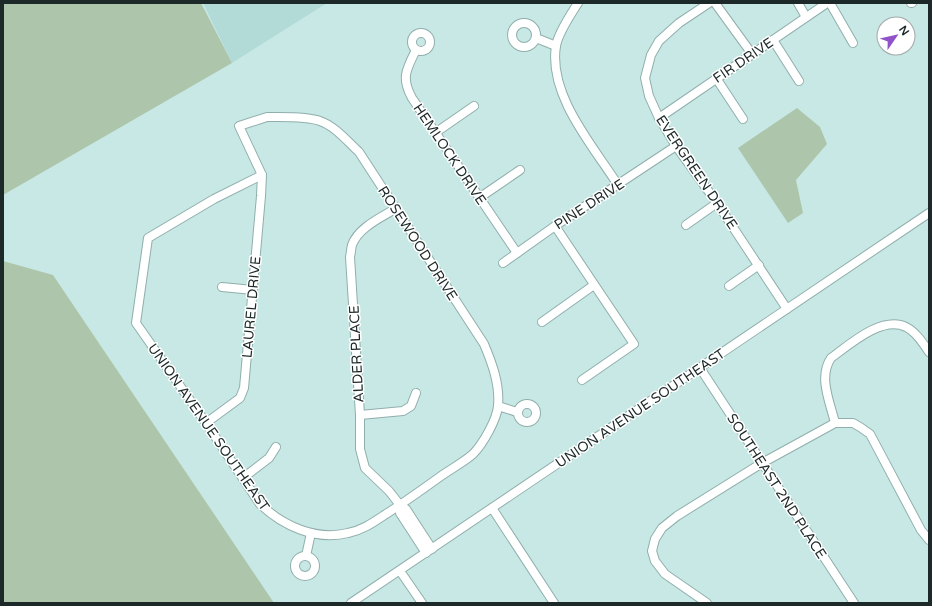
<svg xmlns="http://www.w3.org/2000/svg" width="932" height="606" font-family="'Varela Round',sans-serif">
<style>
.built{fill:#b2dbd8}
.green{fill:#adc6ab}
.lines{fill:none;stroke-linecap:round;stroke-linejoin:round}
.minor-casing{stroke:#90afac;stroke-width:10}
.minor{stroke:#fff;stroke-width:8}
.labels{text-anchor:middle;stroke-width:3;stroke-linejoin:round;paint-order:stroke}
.street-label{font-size:14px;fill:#1c2928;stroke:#fff}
</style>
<rect width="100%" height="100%" fill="#c7e8e5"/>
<!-- built -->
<polygon class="built" points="203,3 327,3 232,63"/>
<!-- green -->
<g class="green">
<polygon points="3,3 201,3 232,63 3,195"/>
<polygon points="797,108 820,127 827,144 796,180 803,213 788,223 738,148"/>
<polygon points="3,261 53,275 274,603 3,603"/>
</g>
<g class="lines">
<defs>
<g id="minor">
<path d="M578 3C571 14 558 33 556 46 548 95 593 146 618 185"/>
<polyline points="709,3 679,23 659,41 651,55 645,78 649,96 659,118 676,146 717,203 787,309"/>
<polyline points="715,3 752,54"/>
<polyline points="798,3 806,17"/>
<polyline points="830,3 853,43"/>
<polyline points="911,3 912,3"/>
<circle cx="524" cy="35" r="12"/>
<circle cx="421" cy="42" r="9"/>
<polyline points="536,38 556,46"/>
<polyline points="773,40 799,81"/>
<path d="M416 50C406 70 401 78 412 98L517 253"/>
<polyline points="716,78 743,119"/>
<path d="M267 117C282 117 307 116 320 121 335 126 348 142 359 152L484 344C492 363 500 384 498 406 497 419 483 444 473 454 464 462 451 469 441 476 423 489 405 502 386 514 374 522 363 530 348 533 316 541 283 526 260 504L206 423 136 323 148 238 214 199 262 175 239 126Z"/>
<polyline points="659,118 827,3"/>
<polyline points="435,133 474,106"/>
<polyline points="479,198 520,170"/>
<path d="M395 209C380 218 358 228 352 245 351 249 351 253 350 257L360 415V449L365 468 389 491 400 505"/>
<polyline points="686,225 717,203"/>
<polyline points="555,226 634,344 582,380"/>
<polyline points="503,263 555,226 676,146"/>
<polyline points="729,286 759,265"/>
<polyline points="222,287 253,290"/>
<polyline points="542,322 594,285"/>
<polyline points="700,368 854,603"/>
<circle cx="527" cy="413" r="9"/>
<polyline points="498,406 517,412"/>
<polyline points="360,415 403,411 411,406 416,393"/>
<polyline points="206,423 240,398 244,388 261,196 262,175"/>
<path d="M835 423C830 402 818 377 831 358 849 345 882 315 906 327 916 332 923 343 929 352"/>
<polyline points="243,478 269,458 276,447"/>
<polyline points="492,508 554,603"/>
<polyline points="426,553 400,513 400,505 406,509 432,549"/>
<polyline points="306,556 311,533"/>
<circle cx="305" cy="566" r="10"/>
<polyline points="400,571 422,603"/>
<polyline points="351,603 929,213"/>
<polyline points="707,603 665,574 655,561 652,551 655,539 662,528 677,516 762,463 835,423 853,423 860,427 870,434 921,530 929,540"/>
</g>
</defs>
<!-- minor casing -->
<use href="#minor" class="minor-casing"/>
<!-- minor -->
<use href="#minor" class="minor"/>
</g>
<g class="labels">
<!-- street labels -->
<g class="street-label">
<text transform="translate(743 60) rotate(-34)" y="5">FIR DRIVE</text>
<text transform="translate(450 154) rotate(56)" y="5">HEMLOCK DRIVE</text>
<text transform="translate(697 172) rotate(56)" y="5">EVERGREEN DRIVE</text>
<text transform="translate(589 204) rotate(-33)" y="5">PINE DRIVE</text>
<text transform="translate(418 243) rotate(57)" y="5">ROSEWOOD DRIVE</text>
<text transform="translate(251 307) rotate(-85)" y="5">LAUREL DRIVE</text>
<text transform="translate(356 354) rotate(-93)" y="5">ALDER PLACE</text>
<text transform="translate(640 408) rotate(-34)" y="5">UNION AVENUE SOUTHEAST</text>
<text transform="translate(209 427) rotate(55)" y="5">UNION AVENUE SOUTHEAST</text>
<text transform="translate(777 486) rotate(57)" y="5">SOUTHEAST 2ND PLACE</text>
</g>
</g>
<!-- border -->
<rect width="932" height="606" fill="none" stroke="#1c2928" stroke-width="8"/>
<!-- north arrow -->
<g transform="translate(896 36) rotate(56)"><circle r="19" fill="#ffffff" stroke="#a4a9a9"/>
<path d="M0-3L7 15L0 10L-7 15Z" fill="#8f52c8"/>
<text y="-6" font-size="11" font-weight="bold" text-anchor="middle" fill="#1c2928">N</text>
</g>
</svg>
